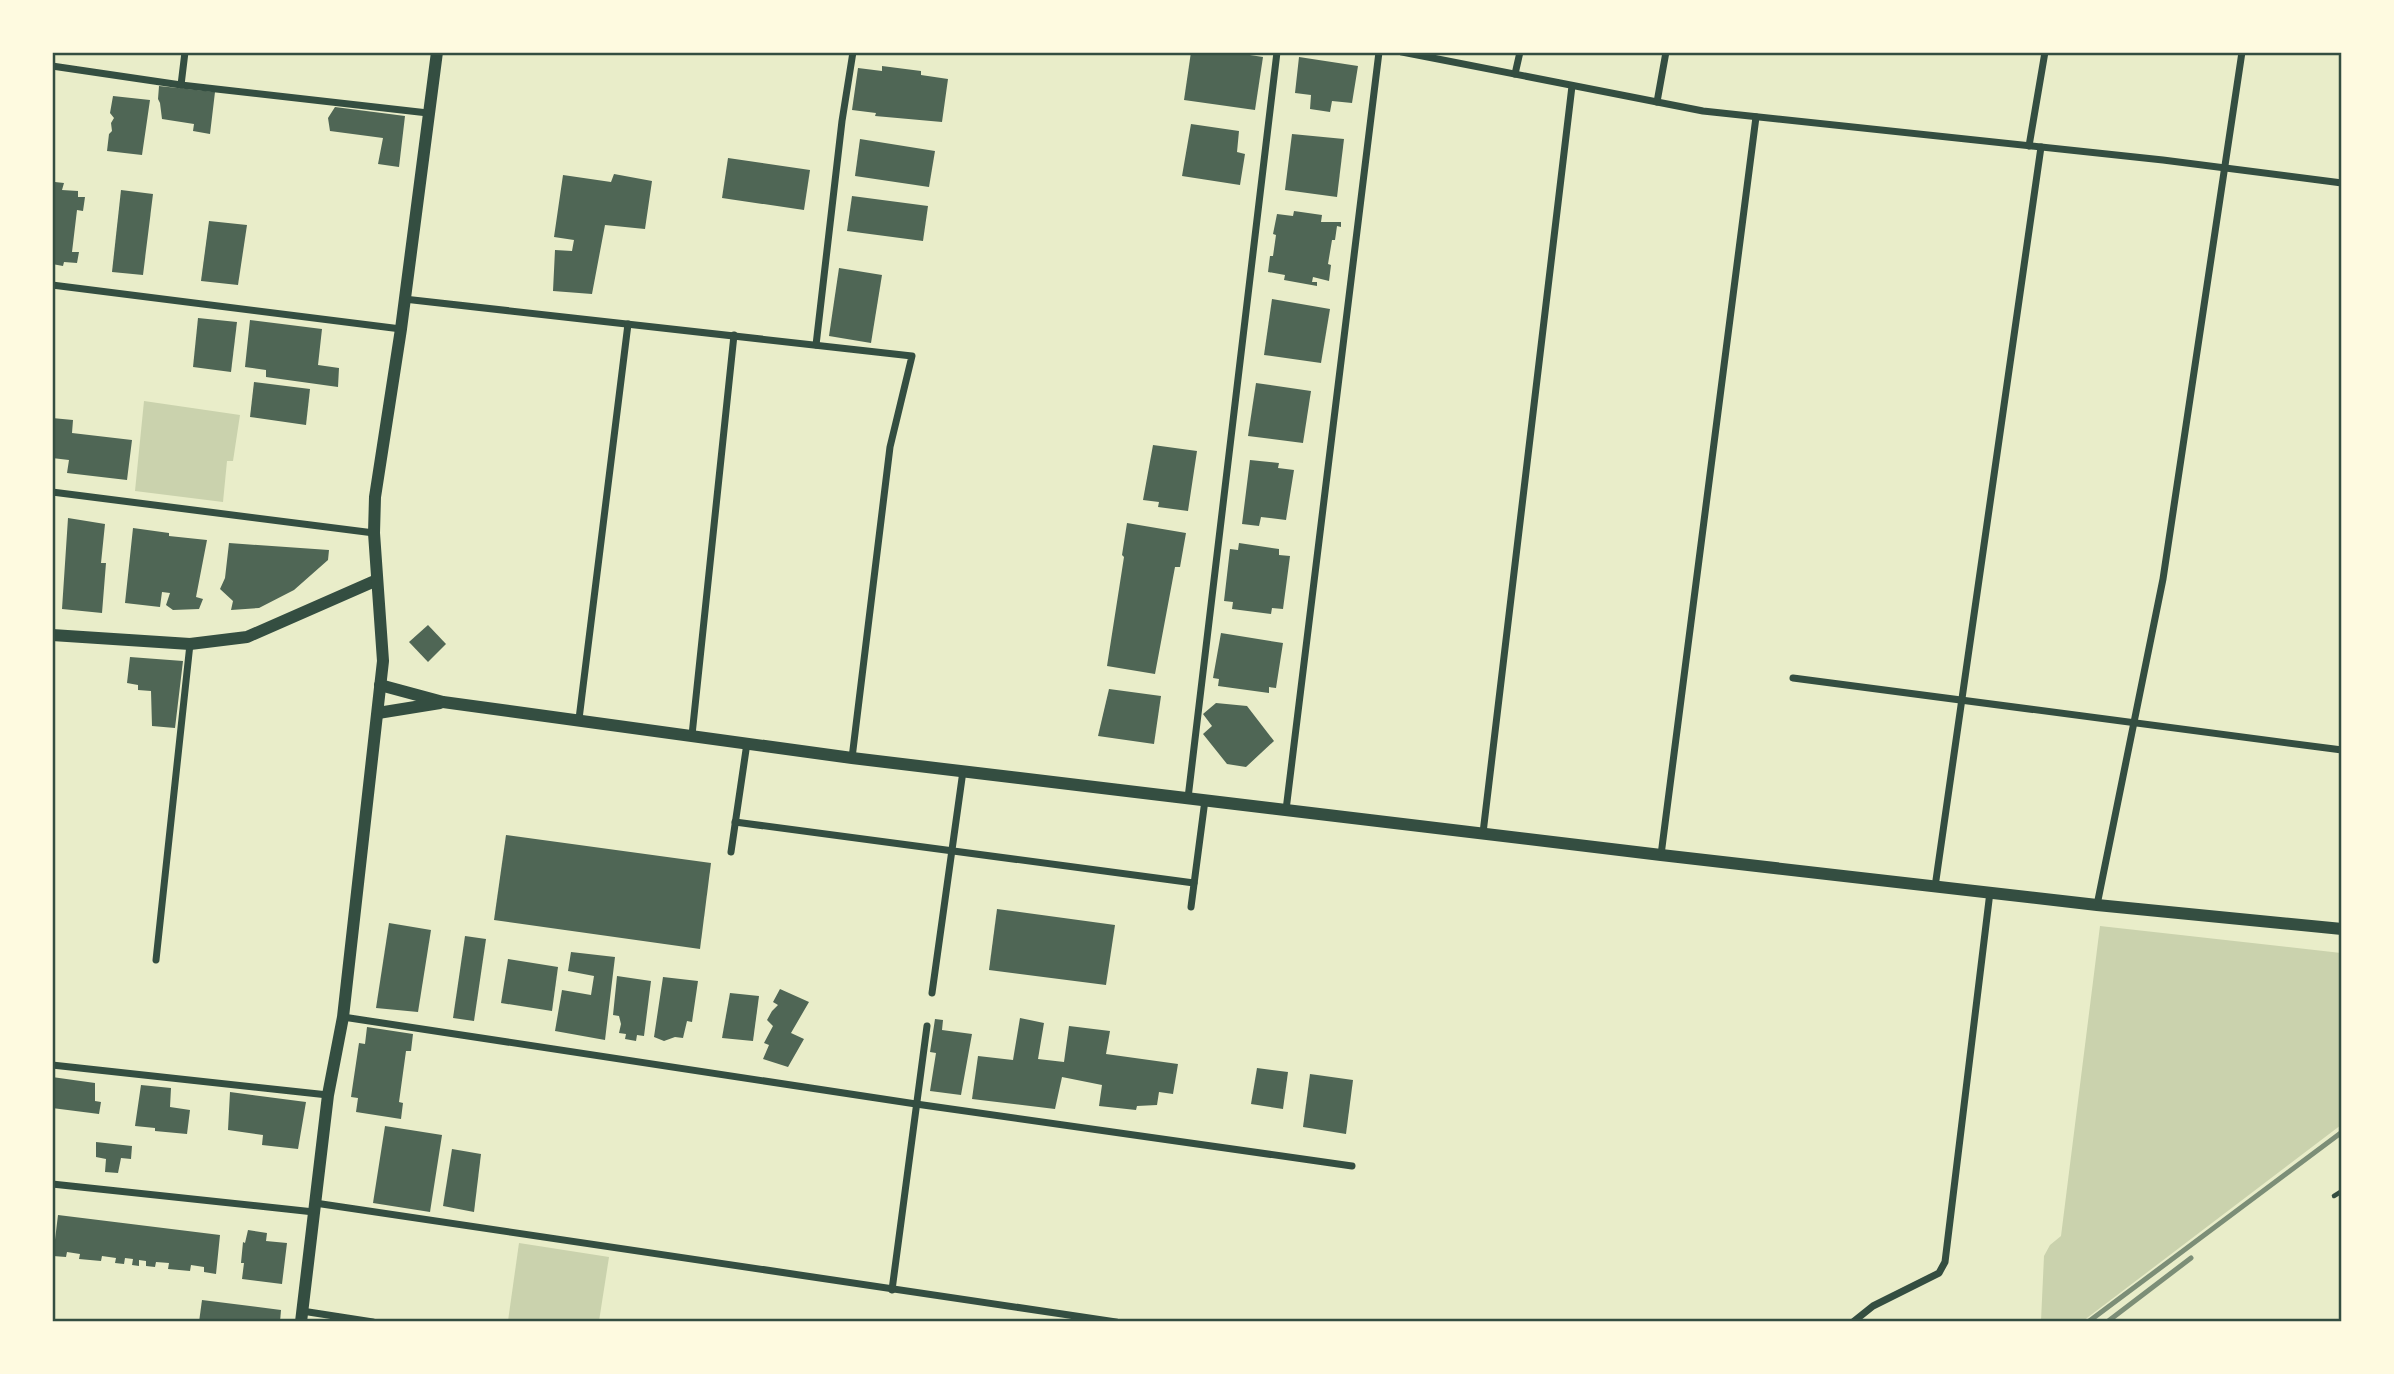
<svg xmlns="http://www.w3.org/2000/svg" width="2394" height="1374" font-family="Signika,sans-serif">
<style>
.green{fill:#cad2ad}
.building{fill:#4f6655}
.lines{fill:none;stroke-linecap:round;stroke-linejoin:round}
.service{stroke:#344e41;stroke-width:4.5}
.minor{stroke:#344e41;stroke-width:7}
.tertiary{stroke:#344e41;stroke-width:12}
.rail{stroke:#7c8e77;stroke-width:5}
.neatline{fill:none;stroke:#344e41;stroke-width:2.5}
</style>
<rect width="100%" height="100%" fill="#e9edc9"/>
<!-- green -->
<g class="green">
<polygon points="144,401 240,415 233,461 227,461 223,502 135,491"/>
<polygon points="2100,926 2341,953 2341,1125 2083,1321 2041,1321 2044,1256 2050,1245 2061,1236"/>
<polygon points="519,1243 609,1257 599,1321 508,1321"/>
</g>
<!-- building -->
<g class="building">
<polygon points="1191,52 1230,52 1263,57 1255,110 1184,100"/>
<polygon points="1299,57 1358,66 1352,103 1332,101 1330,112 1310,109 1311,95 1295,93"/>
<polygon points="882,66 921,71 921,75 948,79 942,122 875,116 876,113 852,110 858,68 882,71"/>
<polygon points="159,86 215,92 210,134 193,131 194,124 162,119 160,103 158,99"/>
<polygon points="113,96 150,100 142,155 107,151 109,134 112,131 111,123 114,118 110,113"/>
<polygon points="335,107 405,116 399,167 378,164 383,138 330,131 328,118"/>
<polygon points="1191,124 1239,131 1237,152 1245,154 1240,185 1182,176"/>
<polygon points="1292,134 1344,139 1337,197 1285,190"/>
<polygon points="860,139 935,151 929,187 855,176"/>
<polygon points="728,158 810,170 804,210 722,198"/>
<polygon points="614,174 652,181 645,229 605,225 592,294 553,291 555,250 572,251 574,240 554,237 563,175 611,182"/>
<polygon points="55,182 64,183 62,190 78,191 78,197 85,197 83,211 77,210 72,252 79,252 77,263 64,262 63,266 52,264 52,189 55,189"/>
<polygon points="121,190 153,194 143,275 112,272"/>
<polygon points="852,196 928,206 923,241 847,231"/>
<polygon points="1294,211 1322,215 1321,222 1341,222 1341,227 1337,226 1335,240 1332,240 1328,264 1331,265 1329,281 1313,277 1312,282 1317,282 1317,286 1284,280 1285,275 1268,272 1270,256 1273,256 1276,235 1273,234 1277,214 1293,216"/>
<polygon points="209,221 247,225 238,285 201,281"/>
<polygon points="839,268 882,275 871,343 829,336"/>
<polygon points="1272,299 1330,309 1321,363 1264,355"/>
<polygon points="198,318 237,322 231,372 193,367"/>
<polygon points="250,320 322,329 318,365 339,368 338,387 266,377 266,370 245,367"/>
<polygon points="254,382 310,389 306,425 250,417"/>
<polygon points="1256,383 1311,391 1303,443 1248,436"/>
<polygon points="52,418 73,420 72,433 132,440 127,480 67,473 69,460 52,458"/>
<polygon points="1153,445 1197,451 1188,511 1158,507 1159,502 1143,500"/>
<polygon points="1250,460 1279,463 1278,468 1294,470 1286,520 1261,517 1259,526 1242,524"/>
<polygon points="68,518 105,524 101,563 106,563 102,613 62,609"/>
<polygon points="1127,523 1186,533 1180,567 1175,567 1155,674 1107,666 1124,557 1122,555"/>
<polygon points="133,528 169,533 169,536 207,540 196,597 203,599 199,609 173,610 166,605 170,593 162,592 160,607 125,603"/>
<polygon points="229,543 329,550 328,560 294,590 259,608 231,610 233,601 220,589 225,578"/>
<polygon points="1239,543 1279,549 1279,555 1290,556 1283,609 1272,608 1271,614 1232,609 1233,602 1224,601 1230,549 1238,550"/>
<polygon points="428,625 446,644 428,662 409,642"/>
<polygon points="1221,633 1283,643 1276,688 1269,687 1269,693 1218,686 1219,679 1213,678"/>
<polygon points="130,657 183,661 175,728 152,726 151,691 138,690 138,685 127,683"/>
<polygon points="1109,689 1161,696 1154,744 1098,736"/>
<polygon points="1216,703 1247,706 1274,741 1246,767 1227,764 1203,734 1212,726 1203,714"/>
<polygon points="506,835 711,863 700,949 494,920"/>
<polygon points="997,909 1115,925 1106,985 989,970"/>
<polygon points="389,923 431,930 418,1012 376,1008"/>
<polygon points="465,936 486,939 474,1021 453,1018"/>
<polygon points="571,952 615,957 605,1040 555,1031 562,990 591,995 594,976 568,971"/>
<polygon points="508,959 558,967 552,1011 501,1003"/>
<polygon points="617,976 651,981 644,1036 637,1035 636,1041 625,1039 626,1034 619,1033 621,1024 619,1016 613,1015"/>
<polygon points="663,977 698,981 692,1022 687,1021 683,1038 675,1037 664,1041 654,1037"/>
<polygon points="780,989 809,1002 791,1033 804,1039 788,1067 763,1059 769,1045 764,1043 773,1026 767,1020 772,1011 778,1005 773,1002"/>
<polygon points="730,993 759,996 753,1041 722,1038"/>
<polygon points="1020,1018 1044,1023 1038,1059 1064,1062 1069,1026 1110,1031 1106,1054 1178,1064 1173,1094 1159,1092 1157,1105 1137,1106 1136,1110 1099,1106 1102,1085 1062,1077 1055,1109 972,1099 978,1056 1013,1060"/>
<polygon points="935,1019 943,1020 942,1030 972,1034 961,1095 930,1091 936,1053 930,1052"/>
<polygon points="367,1027 413,1034 411,1051 406,1051 399,1102 403,1103 401,1119 356,1112 358,1098 351,1097 359,1043 365,1044"/>
<polygon points="1257,1068 1288,1072 1283,1109 1251,1104"/>
<polygon points="1310,1074 1353,1080 1346,1134 1303,1127"/>
<polygon points="52,1077 95,1083 95,1101 101,1102 99,1114 52,1108"/>
<polygon points="141,1085 171,1088 170,1107 190,1110 187,1134 155,1131 155,1128 135,1126"/>
<polygon points="230,1092 306,1102 298,1149 262,1145 263,1135 228,1130"/>
<polygon points="385,1126 442,1135 430,1212 373,1203"/>
<polygon points="96,1142 132,1146 131,1159 121,1158 118,1173 105,1172 106,1159 96,1157"/>
<polygon points="452,1149 481,1154 474,1212 443,1206"/>
<polygon points="58,1215 220,1235 216,1274 204,1272 204,1267 191,1265 190,1271 168,1269 169,1263 156,1262 155,1267 146,1266 146,1261 139,1260 139,1266 132,1265 133,1259 125,1258 124,1264 115,1263 116,1258 102,1256 101,1261 79,1259 80,1254 67,1252 66,1257 53,1256"/>
<polygon points="248,1230 267,1233 266,1241 287,1243 282,1284 242,1279 244,1263 241,1263 243,1242 245,1243"/>
<polygon points="202,1300 281,1310 280,1322 199,1322"/>
</g>
<g class="lines">
<!-- service -->
<polyline class="service" points="2334,1196 2342,1191"/>
<!-- minor -->
<g class="minor">
<polyline points="1402,52 1703,111 2163,160 2342,183"/>
<polyline points="52,66 181,85 428,113"/>
<polyline points="1515,74 1520,52"/>
<polyline points="181,85 185,52"/>
<polyline points="1657,102 1666,52"/>
<polyline points="2029,146 2045,52"/>
<polyline points="52,285 401,329"/>
<polyline points="404,299 912,356 890,447 852,758"/>
<polyline points="816,345 842,121 853,52"/>
<polyline points="52,492 374,533"/>
<polyline points="1793,678 2342,750"/>
<polyline points="579,719 628,324"/>
<polyline points="692,735 734,335"/>
<polyline points="1188,798 1277,52"/>
<polyline points="1286,810 1379,52"/>
<polyline points="735,822 1194,883"/>
<polyline points="1483,833 1572,86"/>
<polyline points="731,852 747,743"/>
<polyline points="1661,855 1756,117"/>
<polyline points="1935,887 2041,147"/>
<polyline points="2097,905 2163,579 2242,52"/>
<polyline points="1191,907 1205,800"/>
<polyline points="156,960 190,644"/>
<polyline points="932,993 963,771"/>
<polyline points="343,1017 916,1104 1352,1166"/>
<polyline points="52,1065 328,1095"/>
<polyline points="52,1184 314,1212"/>
<polyline points="315,1203 1116,1322"/>
<polyline points="892,1290 927,1026"/>
<polyline points="302,1311 373,1322"/>
<polyline points="1853,1322 1873,1306 1939,1273 1945,1262 1990,892"/>
</g>
<!-- tertiary -->
<g class="tertiary">
<polyline points="52,635 190,644 247,637 377,580"/>
<polyline points="380,685 443,702 852,758 1661,855 2097,905 2342,929"/>
<polyline points="378,713 440,703"/>
<polyline points="301,1322 328,1095 343,1017 383,661 374,533 375,497 401,329 437,52"/>
</g>
<!-- rail -->
<g class="rail">
<polyline points="2088,1322 2342,1132"/>
<polyline points="2107,1322 2191,1258"/>
</g>
</g>
<!-- border -->
<rect width="2394" height="1374" fill="none" stroke="#fefae0" stroke-width="108"/>
<rect x="54" y="54" width="2286" height="1266" class="neatline"/>
</svg>
